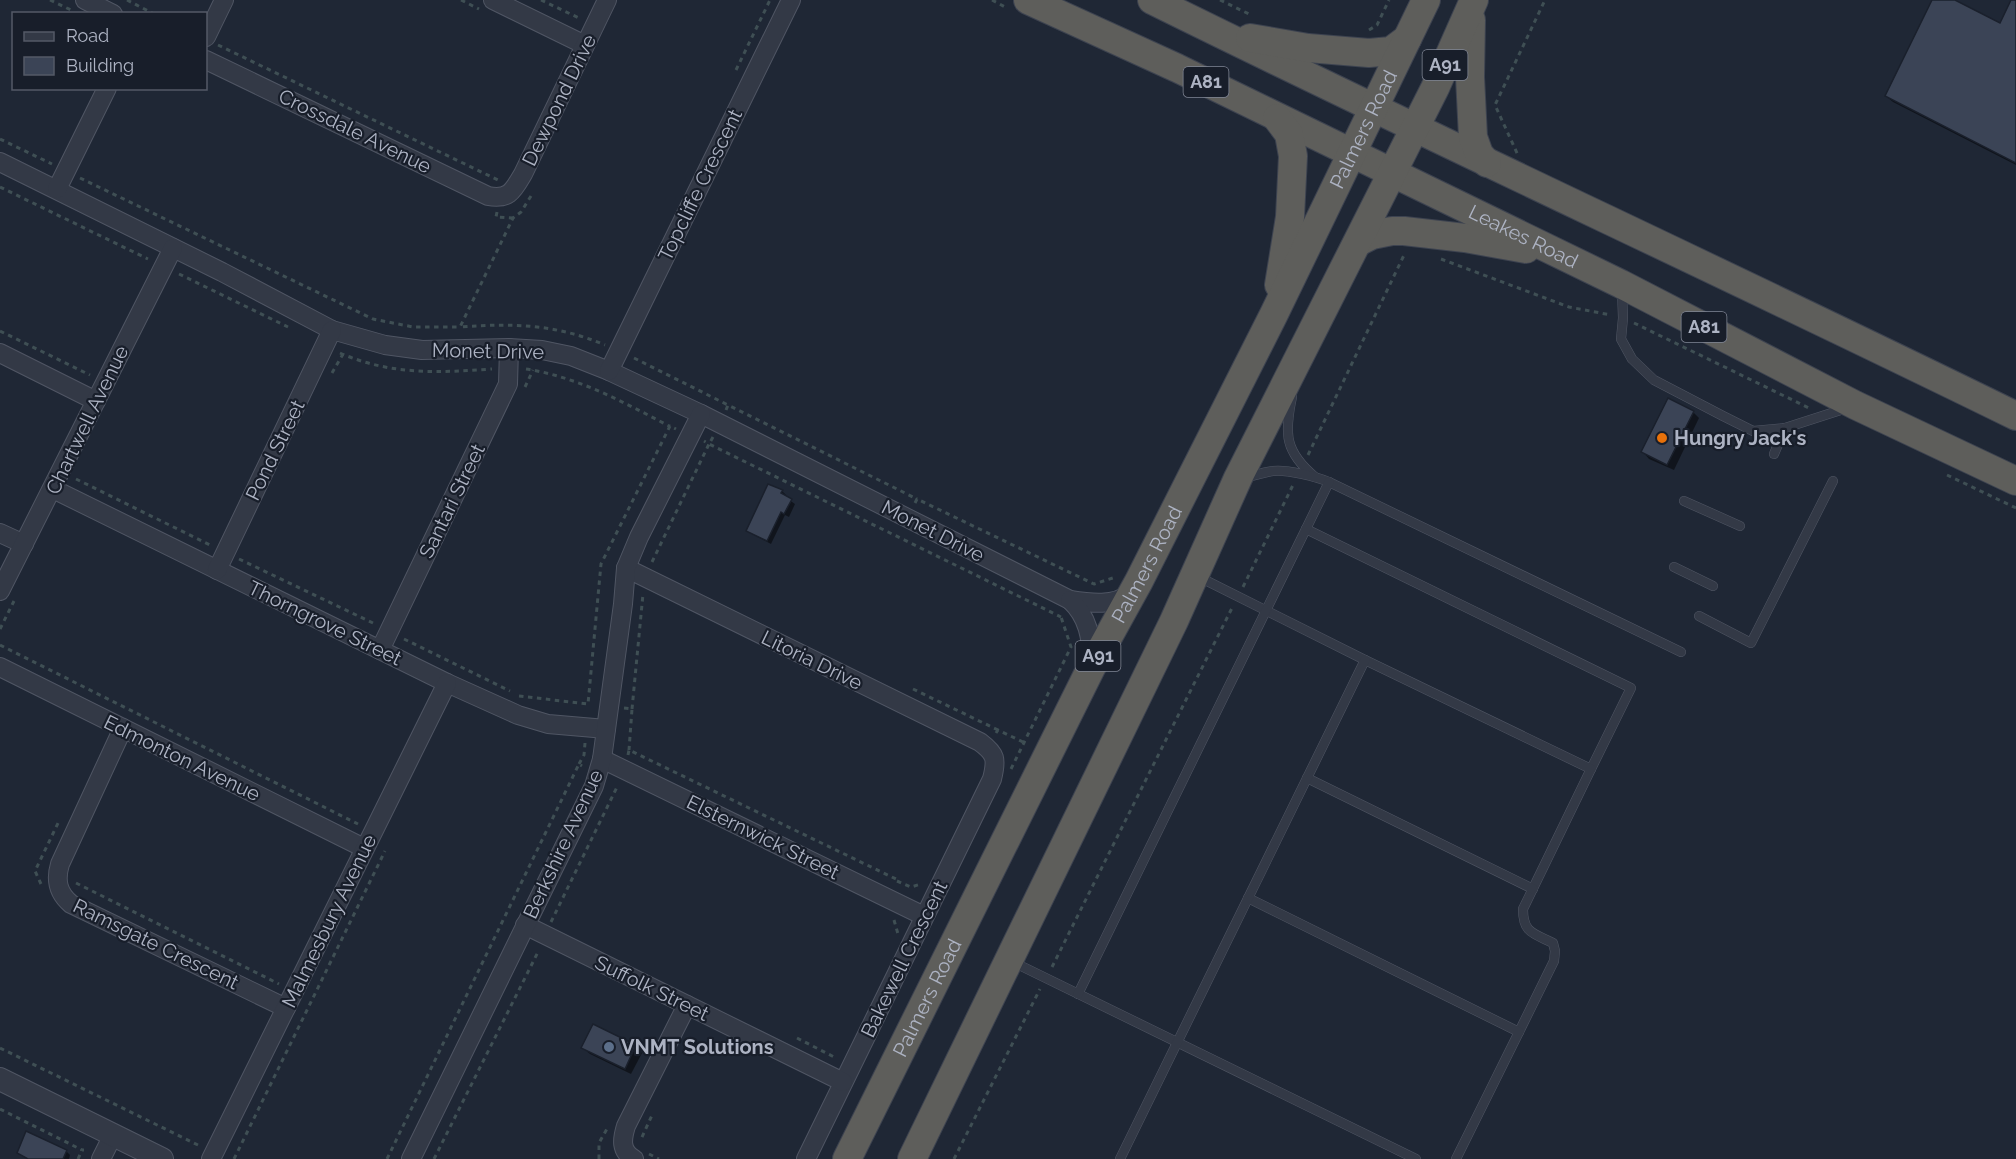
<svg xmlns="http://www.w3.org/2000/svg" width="2016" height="1159" font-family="Raleway,sans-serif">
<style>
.shadow{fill:#0007}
.building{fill:#3b4456;stroke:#1a202c;stroke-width:1.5}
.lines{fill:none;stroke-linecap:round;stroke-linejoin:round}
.service-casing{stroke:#505664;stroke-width:10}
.minor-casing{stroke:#505664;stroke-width:20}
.tertiary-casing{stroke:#505664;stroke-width:24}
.trunk-casing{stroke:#3d4350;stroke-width:30}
.path{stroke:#3f4f54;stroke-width:3;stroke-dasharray:4.5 4.5;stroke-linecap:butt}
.service{stroke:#333946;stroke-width:9}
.minor{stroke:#333946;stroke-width:18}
.tertiary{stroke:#333946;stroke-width:22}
.trunk{stroke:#5e5e5b;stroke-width:28}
.food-dot{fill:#e8710a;stroke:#181e2a;stroke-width:2}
.service-dot{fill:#5c6f8a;stroke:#181e2a;stroke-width:2}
.labels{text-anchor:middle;stroke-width:4.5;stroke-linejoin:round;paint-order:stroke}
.shield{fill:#181e2a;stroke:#808695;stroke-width:1.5}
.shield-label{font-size:18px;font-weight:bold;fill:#adb3c3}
.street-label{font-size:20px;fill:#adb3c3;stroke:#181e2a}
.poi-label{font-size:20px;font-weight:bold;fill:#adb3c3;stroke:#181e2a;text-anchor:start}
</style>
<rect width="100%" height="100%" fill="#1f2735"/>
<!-- shadow -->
<g class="shadow">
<polygon points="1933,0 1952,0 2001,25 2013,0 2016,0 2016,165 1893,102 1886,96"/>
<polygon points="1693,412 1699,418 1674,470 1649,459 1643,452"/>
<polygon points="782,491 786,495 785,497 795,504 789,517 785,515 771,544 752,534 748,530"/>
<polygon points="594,1026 635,1046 642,1053 631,1074 590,1054 583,1048"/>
<polygon points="66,1151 70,1155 69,1159 27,1159 19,1153"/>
</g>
<!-- building -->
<g class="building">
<polygon points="1932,0 1955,0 2000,23 2011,0 2016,0 2016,163 1885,96"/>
<polygon points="1668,398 1694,411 1667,465 1641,452"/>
<polygon points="768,484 783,490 781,493 792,499 784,514 781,512 767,541 746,531"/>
<polygon points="593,1024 636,1045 625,1069 581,1048"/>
<polygon points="26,1131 67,1150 63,1159 28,1159 17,1153"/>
</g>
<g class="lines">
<defs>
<g id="service">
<polyline points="1622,291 1623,318 1621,339 1632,359 1654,380 1723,416 1753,431 1785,428 1847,408"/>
<path d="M1292 397C1284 434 1285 452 1315 477"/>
<polyline points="1774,454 1785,428"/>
<path d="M1245 477C1255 476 1264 472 1273 471 1286 469 1317 477 1329 482L1681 652"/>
<polyline points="1684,501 1740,526"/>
<polyline points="1306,529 1631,688 1591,769"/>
<polyline points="1674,567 1713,586"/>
<path d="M1197 576 1365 660 1591 769 1523 909C1523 933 1533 933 1553 943L1555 951 1554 961 1519 1032"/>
<polyline points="1699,616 1751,643 1833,481"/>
<polyline points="1307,778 1533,889"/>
<polyline points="1248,898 1519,1032 1456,1159"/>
<polyline points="1011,961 1416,1159"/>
<polyline points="1078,994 1329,482"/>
<polyline points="1120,1159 1365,660"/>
</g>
<g id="minor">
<polyline points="85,0 113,14"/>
<polyline points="493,0 585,45"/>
<polyline points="206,37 224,0"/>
<path d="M206 60 488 196C509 200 513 191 523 174L607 0"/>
<path d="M0 162 222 272 332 330 385 345 422 350 509 348 542 350 571 356 609 371 701 414 1070 600C1089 603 1116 607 1131 592"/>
<polyline points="57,189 107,88"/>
<polyline points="0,353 96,401"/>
<polyline points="609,371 791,0"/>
<polyline points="53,489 447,683 518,715 548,724 606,729"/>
<polyline points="0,533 24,544"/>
<path d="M626 568 980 742C996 754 997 759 992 779L806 1159"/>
<polyline points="217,570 332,330"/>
<polyline points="0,591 173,248"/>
<path d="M1070 600C1088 617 1092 638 1091 661"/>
<polyline points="380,650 508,384 509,348"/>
<polyline points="0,667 364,848"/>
<path d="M123 728 60 864C55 881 58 893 71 904L286 1008"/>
<polyline points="602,759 924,916"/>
<polyline points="525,925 843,1082"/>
<polyline points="101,1159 113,1135"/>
<polyline points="211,1159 447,683"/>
<polyline points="411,1159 594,786 602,759 623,604 626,568 639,537 701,414"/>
<path d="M634 1159C620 1151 622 1139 626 1126L687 1005"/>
</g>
<polyline id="tertiary" points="0,1079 162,1159"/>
<g id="trunk">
<path id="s1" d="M1028 0 1177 68 1621 284 1855 405 2016 481"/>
<path d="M1152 0C1439 142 1729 275 2016 416"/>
<polyline points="1471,20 1470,77 1473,137 1479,154 1487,163"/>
<polyline points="1250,38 1308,48 1369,53 1391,51 1407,39"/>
<polyline points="1277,118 1289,134 1293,156 1290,217 1279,285"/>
<polyline points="1358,242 1372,235 1392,231 1404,231 1465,238 1526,249"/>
<path id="s2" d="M847 1159 1091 668 1139 581 1274 314 1426 0"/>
<polyline points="912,1159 1174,621 1238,478 1435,88 1474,0"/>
</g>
</defs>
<!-- service casing -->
<use href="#service" class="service-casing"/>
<!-- minor casing -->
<use href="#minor" class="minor-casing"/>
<!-- tertiary casing -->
<use href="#tertiary" class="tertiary-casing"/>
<!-- trunk casing -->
<use href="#trunk" class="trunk-casing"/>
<!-- path -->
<g class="path">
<polyline points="50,0 71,10"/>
<polyline points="127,0 154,14"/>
<polyline points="461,0 479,9"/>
<polyline points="541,0 579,18"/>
<polyline points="992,0 1007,8"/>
<polyline points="1220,0 1251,15"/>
<polyline points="1369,30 1377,25 1389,0"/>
<polyline points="218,45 498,180"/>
<polyline points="736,70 770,0"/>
<polyline points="0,139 52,164"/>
<polyline points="1517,153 1495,105 1545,0"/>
<polyline points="80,178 373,319 413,327 460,327"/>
<polyline points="0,187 148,259"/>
<path d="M531 196 521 212 513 218 460 327C513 323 555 324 605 345"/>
<polyline points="497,212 496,217 513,218"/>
<polyline points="1441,259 1569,307 1611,315"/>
<polyline points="179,274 288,327"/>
<polyline points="1634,323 1809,408"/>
<polyline points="0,331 90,375"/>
<path d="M340 353C390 375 438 373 492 369"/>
<polyline points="634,358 728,405"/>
<path d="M526 369C578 377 623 402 669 426"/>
<polyline points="332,373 343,354"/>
<polyline points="525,387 533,370"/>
<polyline points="726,410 728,405 917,499"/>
<polyline points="713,437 709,444 1061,617"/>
<polyline points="1308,455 1405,253"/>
<polyline points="1947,475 2016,508"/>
<polyline points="76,479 212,546"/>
<polyline points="915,503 917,499 1094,584 1116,577"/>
<polyline points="239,559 373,623"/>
<polyline points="652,562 709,444 704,441"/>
<polyline points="1243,587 1293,485"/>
<polyline points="0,629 14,601"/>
<polyline points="404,639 510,691"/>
<polyline points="0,645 358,824"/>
<polyline points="913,689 998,730"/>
<polyline points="519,696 588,704 601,564 670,426 676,429"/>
<polyline points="624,708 632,709 629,750"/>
<polyline points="632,709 643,594"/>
<polyline points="996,733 998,730 1023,742"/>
<polyline points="628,755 629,750 898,880"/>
<polyline points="579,764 584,755 585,743"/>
<polyline points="1011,769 1071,647 1061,617"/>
<polyline points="897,881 911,887 921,884"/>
<polyline points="76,883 279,984"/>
<polyline points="41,884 35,871 60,819"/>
<polyline points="894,920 898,934"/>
<polyline points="551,922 618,785"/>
<polyline points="1052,967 1233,606"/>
<polyline points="797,1038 836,1058"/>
<polyline points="0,1048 200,1146"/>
<polyline points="0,1109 82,1150"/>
<polyline points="642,1137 653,1113"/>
<polyline points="649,1154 659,1159"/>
<polyline points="78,1159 82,1150 84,1150"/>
<polyline points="234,1159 385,851"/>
<polyline points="387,1159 579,764 582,766"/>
<polyline points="434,1159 539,950"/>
<polyline points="599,1159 599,1143 608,1127"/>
<polyline points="954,1159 1040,989"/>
</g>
<!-- service -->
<use href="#service" class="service"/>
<!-- minor -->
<use href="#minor" class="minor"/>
<!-- tertiary -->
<use href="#tertiary" class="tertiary"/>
<!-- trunk -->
<use href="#trunk" class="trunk"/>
</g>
<!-- markers -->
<circle class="food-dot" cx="1662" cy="438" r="6"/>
<circle class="service-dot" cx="609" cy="1047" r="6"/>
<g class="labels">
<!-- shield labels -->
<g class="shield">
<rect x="1422.5" y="50" width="45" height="30" rx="4.5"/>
<rect x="1183.5" y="67" width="45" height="30" rx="4.5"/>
<rect x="1681.5" y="312" width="45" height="30" rx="4.5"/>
<rect x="1075.5" y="641" width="45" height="30" rx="4.5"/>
</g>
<g class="shield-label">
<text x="1445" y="71">A91</text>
<text x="1206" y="88">A81</text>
<text x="1704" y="333">A81</text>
<text x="1098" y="662">A91</text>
</g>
<!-- street labels -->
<g class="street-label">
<text transform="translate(559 100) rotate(-64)" y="7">Dewpond Drive</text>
<text dy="7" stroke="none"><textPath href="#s2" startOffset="1152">Palmers Road</textPath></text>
<text transform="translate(355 131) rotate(26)" y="7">Crossdale Avenue</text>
<text transform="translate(700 185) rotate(-64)" y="7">Topcliffe Crescent</text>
<text dy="7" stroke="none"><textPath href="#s1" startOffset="549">Leakes Road</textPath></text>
<text transform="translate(488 351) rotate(1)" y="7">Monet Drive</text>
<text transform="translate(87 420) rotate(-64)" y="7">Chartwell Avenue</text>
<text transform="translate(275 450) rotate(-64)" y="7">Pond Street</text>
<text transform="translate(452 501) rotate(-64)" y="7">Santari Street</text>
<text transform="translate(933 531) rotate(27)" y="7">Monet Drive</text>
<text dy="7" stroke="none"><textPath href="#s2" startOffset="666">Palmers Road</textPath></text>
<text transform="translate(325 623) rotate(26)" y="7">Thorngrove Street</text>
<text transform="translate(812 660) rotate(26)" y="7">Litoria Drive</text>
<text transform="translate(182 758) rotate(26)" y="7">Edmonton Avenue</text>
<text transform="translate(763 837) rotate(26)" y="7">Elsternwick Street</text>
<text transform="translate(563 844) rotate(-65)" y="7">Berkshire Avenue</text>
<text transform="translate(329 921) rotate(-64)" y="7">Malmesbury Avenue</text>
<text transform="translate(156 944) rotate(26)" y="7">Ramsgate Crescent</text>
<text transform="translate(904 959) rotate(-64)" y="7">Bakewell Crescent</text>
<text transform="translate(652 988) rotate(26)" y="7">Suffolk Street</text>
<text dy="7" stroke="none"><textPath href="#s2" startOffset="180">Palmers Road</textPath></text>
</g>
<!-- poi labels -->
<g class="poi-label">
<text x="1674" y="445">Hungry Jack's</text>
<text x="621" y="1054">VNMT Solutions</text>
</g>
</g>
<!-- legend -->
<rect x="12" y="12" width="195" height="78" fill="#181e2a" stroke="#545a67" stroke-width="1.5"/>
<rect x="24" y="32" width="30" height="9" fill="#333946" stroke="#545a67" stroke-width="1.5"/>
<text x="66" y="42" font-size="18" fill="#adb3c3">Road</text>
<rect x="24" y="57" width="30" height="18" fill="#3b4456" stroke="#545a67" stroke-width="1.5"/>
<text x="66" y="72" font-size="18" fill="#adb3c3">Building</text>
</svg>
